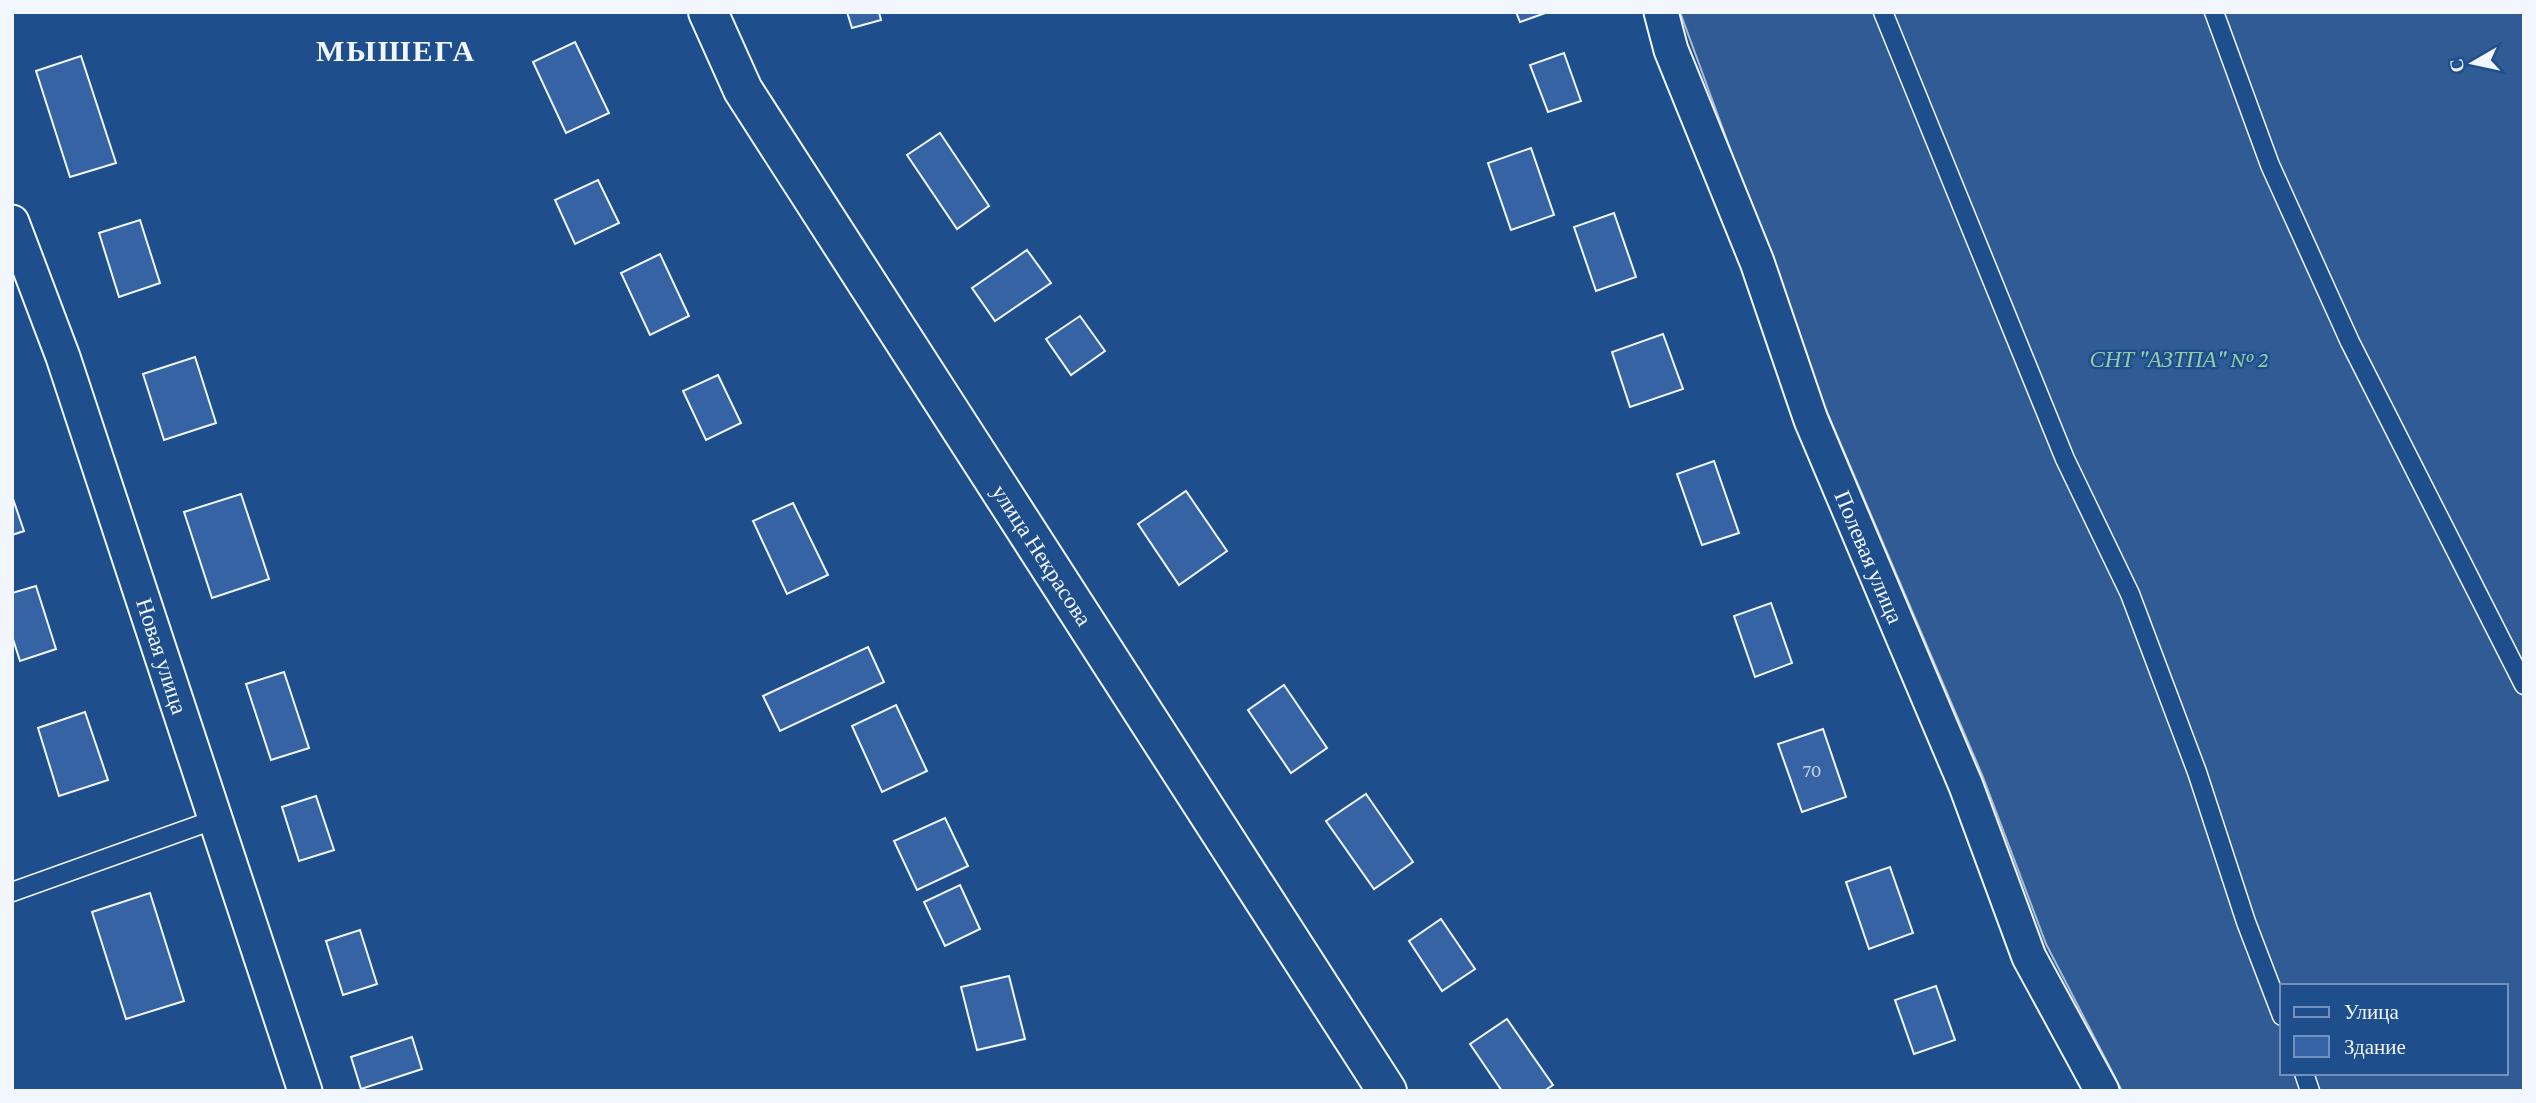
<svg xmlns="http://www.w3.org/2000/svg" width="2536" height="1103" font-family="'Crimson Pro',serif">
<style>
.built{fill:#305b95;stroke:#a8bbd7;stroke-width:2;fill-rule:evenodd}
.building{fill:#3563a3;stroke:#f2f6ff;stroke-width:2}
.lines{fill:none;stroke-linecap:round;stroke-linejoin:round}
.lane-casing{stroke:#f2f6ff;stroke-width:21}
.street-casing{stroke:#f2f6ff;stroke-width:37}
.secondary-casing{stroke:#f2f6ff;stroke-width:42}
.lane{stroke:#1f4e8c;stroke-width:18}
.street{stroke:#1f4e8c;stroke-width:33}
.secondary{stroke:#1f4e8c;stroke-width:38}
.labels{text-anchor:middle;stroke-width:5;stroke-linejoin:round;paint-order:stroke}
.number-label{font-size:19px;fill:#c3d1e8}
.park-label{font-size:23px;font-style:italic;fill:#97c8a6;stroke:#1f4e8c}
.street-label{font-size:23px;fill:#f2f6ff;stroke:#1f4e8c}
.district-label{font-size:30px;font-weight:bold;letter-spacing:2px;fill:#f2f6ff;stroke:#1f4e8c}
</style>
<rect width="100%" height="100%" fill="#1f4e8c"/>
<!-- built -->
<path class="built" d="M1680 12H2524V1091H2122L2046 944 1983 777 1824 405ZM2282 986H2506V1073H2282Z"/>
<!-- building -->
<g class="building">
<polygon points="847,12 879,12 881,20 852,28"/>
<polygon points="1516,12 1548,12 1520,22"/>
<polygon points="575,42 609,113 566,133 533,62"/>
<polygon points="1564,53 1581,101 1548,112 1530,65"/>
<polygon points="81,56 116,163 70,177 36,71"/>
<polygon points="940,133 989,206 957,229 907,155"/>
<polygon points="1531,148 1554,215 1511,230 1488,163"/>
<polygon points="598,180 619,223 575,244 555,200"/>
<polygon points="1614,213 1636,277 1596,291 1574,227"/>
<polygon points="140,220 160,283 119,297 99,233"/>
<polygon points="1027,250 1051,283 995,321 972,288"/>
<polygon points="660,254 689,316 650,335 621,273"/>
<polygon points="1080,316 1105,351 1071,375 1046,339"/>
<polygon points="1663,334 1683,389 1630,407 1612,352"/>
<polygon points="195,357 216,423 164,440 143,374"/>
<polygon points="718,375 741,423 706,440 683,391"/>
<polygon points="1714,461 1739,533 1702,545 1677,474"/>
<polygon points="1186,491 1227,551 1179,585 1138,524"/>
<polygon points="241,494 269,579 212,598 184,512"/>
<polygon points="12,496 24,531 12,535"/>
<polygon points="793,503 828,575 787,594 753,521"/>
<polygon points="36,586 56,649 20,661 12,636 12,593"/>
<polygon points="1771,603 1792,663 1755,677 1734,616"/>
<polygon points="868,647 884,682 780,731 763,696"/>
<polygon points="284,672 309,748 271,760 246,684"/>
<polygon points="1284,685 1327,748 1291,773 1248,710"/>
<polygon points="896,705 927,771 882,792 852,726"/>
<polygon points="85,712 108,780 59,796 38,728"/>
<polygon points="1823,729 1846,797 1802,812 1778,744"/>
<polygon points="1366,794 1413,862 1374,889 1326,821"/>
<polygon points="316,796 334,850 299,861 282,807"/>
<polygon points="945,818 968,866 917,890 894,841"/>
<polygon points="1890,867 1913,933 1869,949 1846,882"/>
<polygon points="960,885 980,929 945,946 924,902"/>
<polygon points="150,893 184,1001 126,1019 92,912"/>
<polygon points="1441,919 1475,969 1442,991 1409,941"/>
<polygon points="360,930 377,984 343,995 326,941"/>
<polygon points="1009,976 1025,1039 977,1050 961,987"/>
<polygon points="1936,986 1955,1040 1914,1054 1895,1000"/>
<polygon points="1507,1019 1553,1085 1544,1091 1502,1091 1470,1044"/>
<polygon points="412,1037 422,1069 361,1089 351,1057"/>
</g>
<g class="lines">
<defs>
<g id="lane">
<polyline points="1883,12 2065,459 2130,594 2197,772 2246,922 2282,1016"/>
<polyline points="2214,12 2270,165 2350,342 2524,685"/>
<polyline points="12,892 216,819"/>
<polyline points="2304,1073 2310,1091"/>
</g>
<g id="street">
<polyline points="1661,12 1671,50 1757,262 1811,420 1966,786 2029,957 2102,1091"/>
<polyline points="12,222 63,357 305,1091"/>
</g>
<polyline id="secondary" points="708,12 743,90 1387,1091"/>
</defs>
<!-- lane casing -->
<use href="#lane" class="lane-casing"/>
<!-- street casing -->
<use href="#street" class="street-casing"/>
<!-- secondary casing -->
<use href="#secondary" class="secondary-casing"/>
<!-- lane -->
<use href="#lane" class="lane"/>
<!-- street -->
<use href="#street" class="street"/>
<!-- secondary -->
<use href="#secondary" class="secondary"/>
</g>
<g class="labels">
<!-- number labels -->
<g class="number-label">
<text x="1812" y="777">70</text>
</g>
<!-- park labels -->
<g class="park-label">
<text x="2179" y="367">СНТ "АЗТПА" № 2</text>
</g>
<!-- street labels -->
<g class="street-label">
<text transform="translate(1042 555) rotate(57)" y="8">улица Некрасова</text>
<text transform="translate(1869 557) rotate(67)" y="8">Полевая улица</text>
<text transform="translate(162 656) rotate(72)" y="8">Новая улица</text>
</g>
<!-- district labels -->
<g class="district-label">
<text x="396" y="61">МЫШЕГА</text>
</g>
</g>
<!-- border -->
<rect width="2536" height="1103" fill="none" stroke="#f2f6ff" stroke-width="28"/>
<!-- legend -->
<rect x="2280" y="984" width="228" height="91" fill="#1f4e8c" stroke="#7391ba" stroke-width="2"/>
<rect x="2294" y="1007" width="35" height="10" fill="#1f4e8c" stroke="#7391ba" stroke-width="2"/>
<text x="2344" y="1019" font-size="21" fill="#f2f6ff">Улица</text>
<rect x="2294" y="1036" width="35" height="21" fill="#3563a3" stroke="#7391ba" stroke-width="2"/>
<text x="2344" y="1054" font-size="21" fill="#f2f6ff">Здание</text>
<!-- north arrow -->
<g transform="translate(2473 63) rotate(261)" stroke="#1f4e8c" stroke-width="5" paint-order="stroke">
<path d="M0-5L12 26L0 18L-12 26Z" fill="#f2f6ff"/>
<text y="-10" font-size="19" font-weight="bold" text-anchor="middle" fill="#f2f6ff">С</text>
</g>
</svg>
